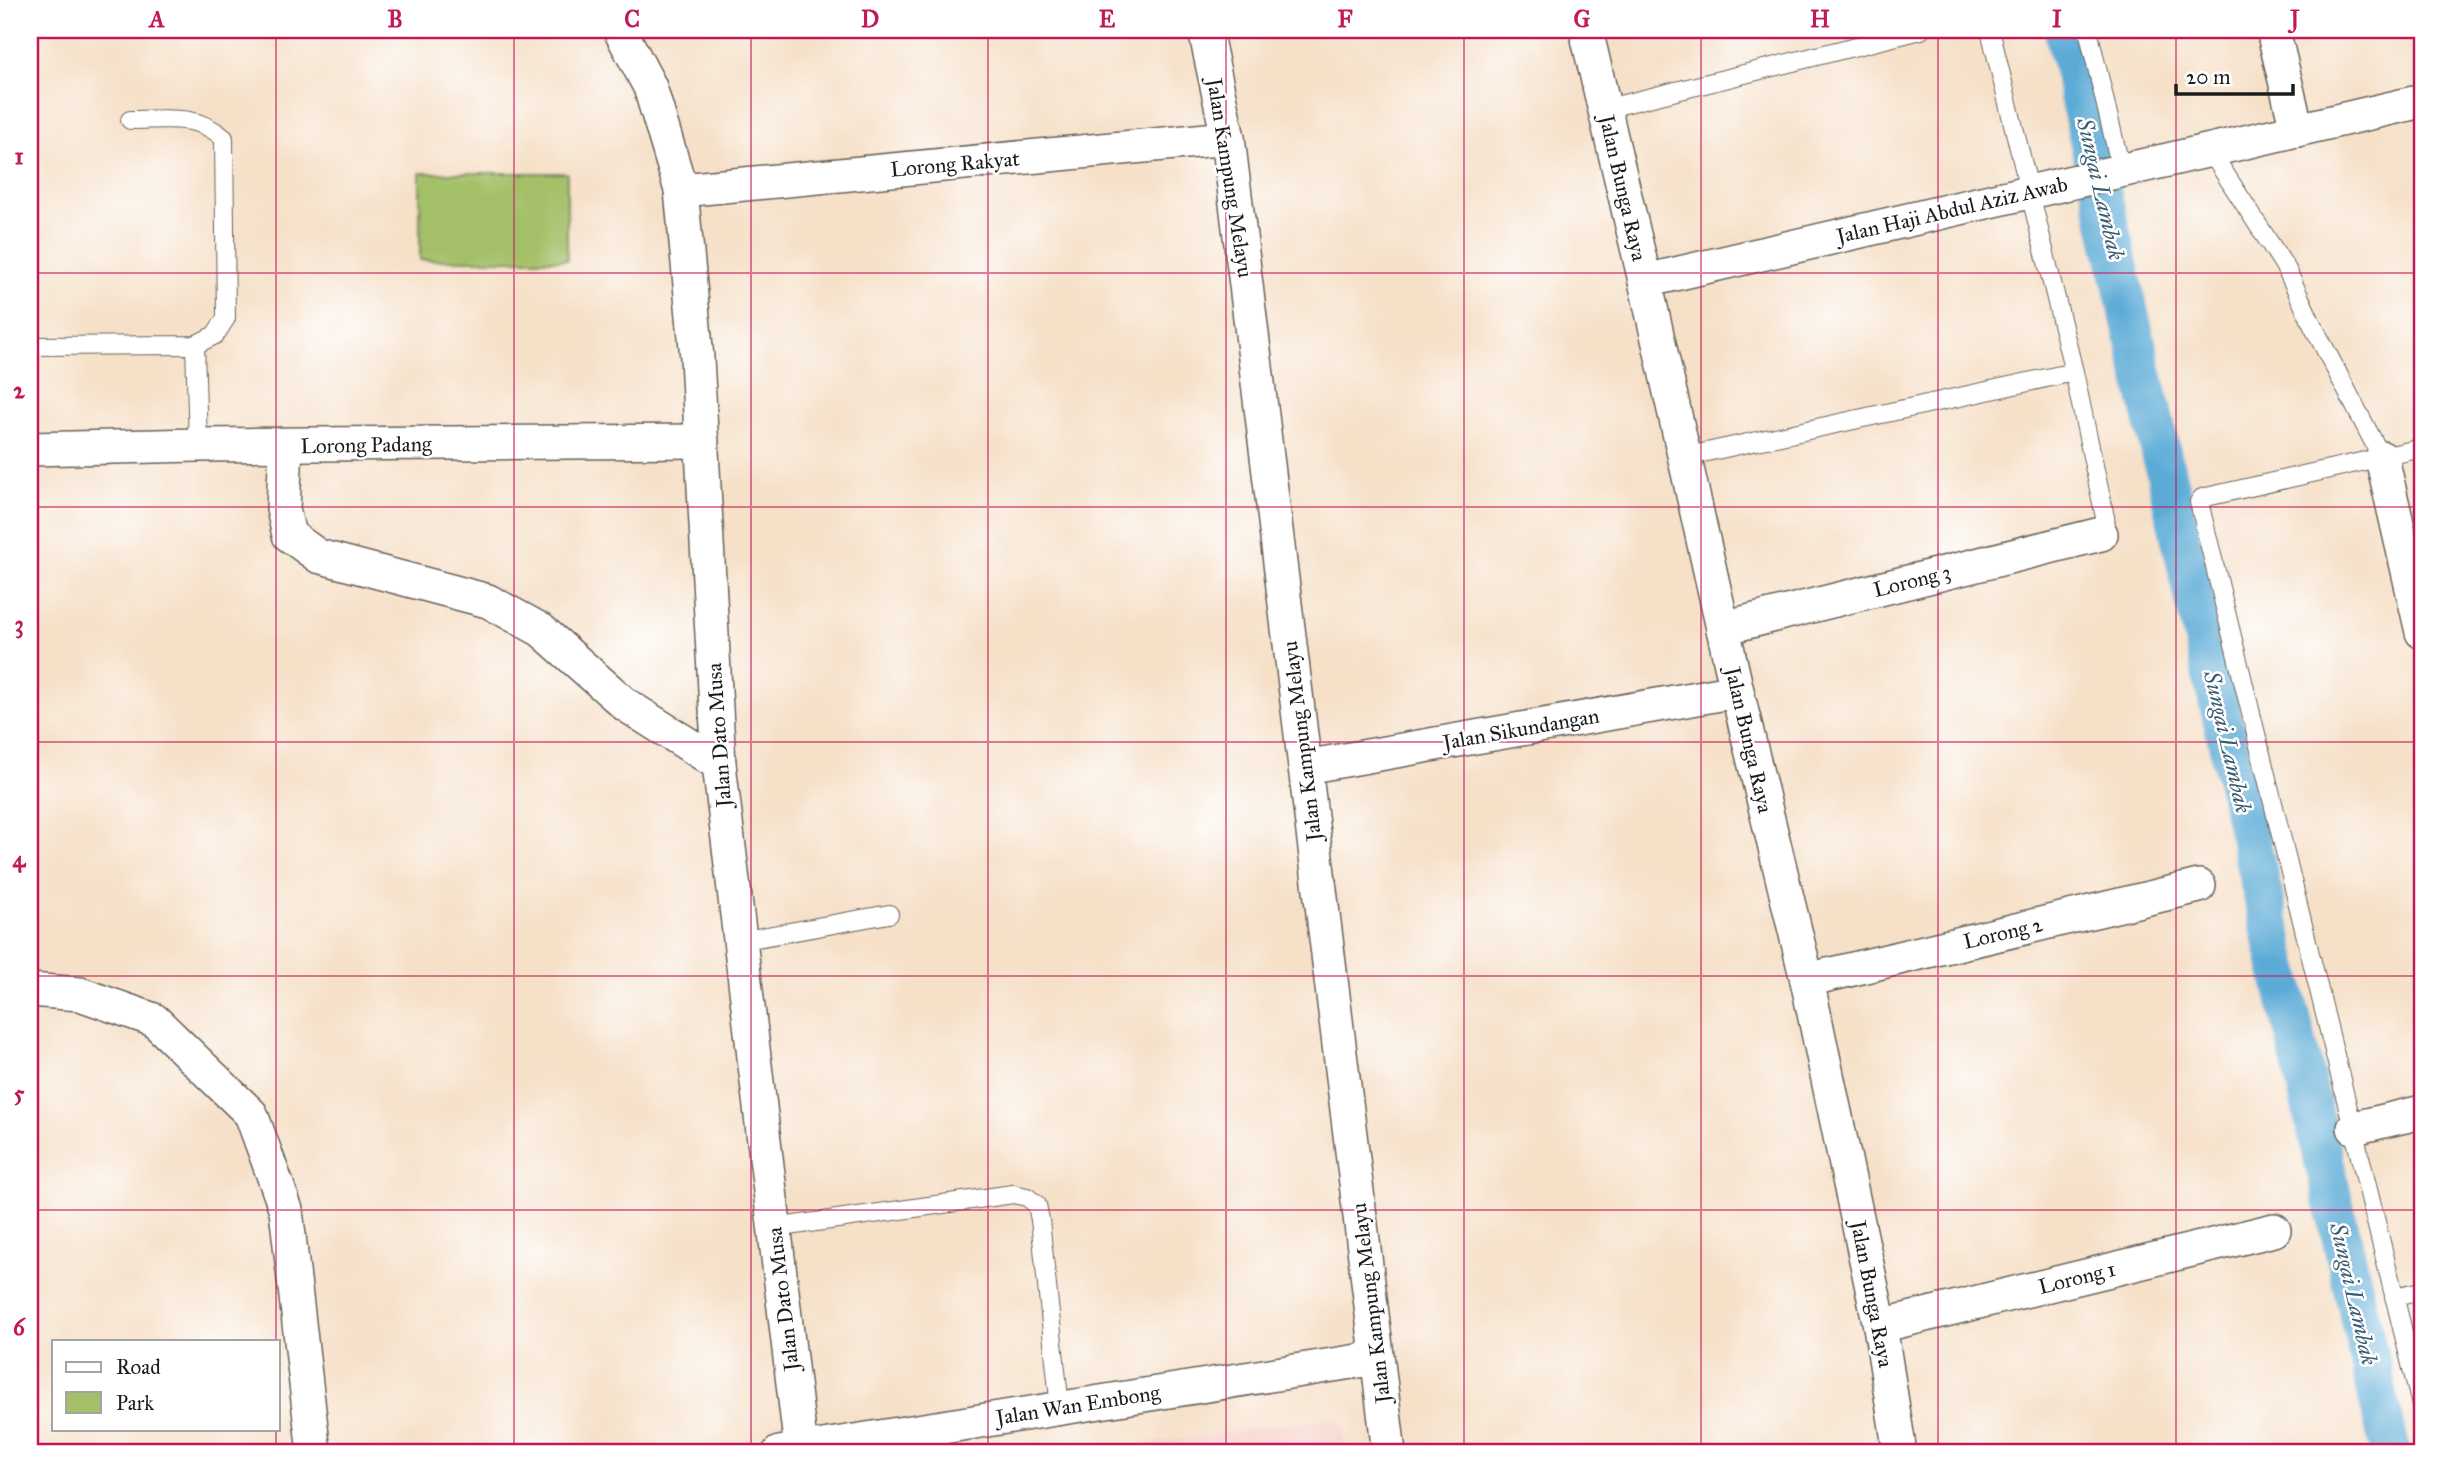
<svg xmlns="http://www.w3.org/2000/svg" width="2452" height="1483" font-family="'IM FELL Great Primer',serif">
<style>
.built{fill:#f7d1c7}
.green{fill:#a3c068;stroke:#606e42;stroke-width:2}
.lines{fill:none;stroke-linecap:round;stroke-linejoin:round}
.canal{stroke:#5cabd6;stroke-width:40}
.service-casing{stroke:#686158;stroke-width:20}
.minor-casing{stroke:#686158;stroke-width:36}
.service{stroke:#fff;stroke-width:18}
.minor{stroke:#fff;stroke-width:33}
.grid{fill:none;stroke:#c2185b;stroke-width:2;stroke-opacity:0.55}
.labels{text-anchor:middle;stroke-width:5;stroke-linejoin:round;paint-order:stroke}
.street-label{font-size:21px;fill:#1c1c1c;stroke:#fff}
.water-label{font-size:23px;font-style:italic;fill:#395c70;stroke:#fff}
.neatline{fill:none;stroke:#c2185b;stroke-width:2.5}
.grid-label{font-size:23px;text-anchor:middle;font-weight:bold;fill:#c2185b}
</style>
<rect width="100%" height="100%" fill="#fff"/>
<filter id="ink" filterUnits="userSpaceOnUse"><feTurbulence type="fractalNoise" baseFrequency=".0143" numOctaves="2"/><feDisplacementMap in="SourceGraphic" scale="14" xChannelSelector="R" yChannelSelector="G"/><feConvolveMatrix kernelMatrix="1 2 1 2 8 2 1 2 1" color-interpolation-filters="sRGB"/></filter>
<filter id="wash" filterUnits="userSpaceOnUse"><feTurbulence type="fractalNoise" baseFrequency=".00686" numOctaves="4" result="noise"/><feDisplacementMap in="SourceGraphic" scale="28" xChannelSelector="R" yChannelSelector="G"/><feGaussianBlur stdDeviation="1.57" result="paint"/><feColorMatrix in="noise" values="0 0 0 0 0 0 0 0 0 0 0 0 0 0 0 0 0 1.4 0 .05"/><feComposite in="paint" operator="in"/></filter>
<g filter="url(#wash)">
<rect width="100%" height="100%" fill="#f6e0c8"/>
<!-- built -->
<polygon class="built" points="1341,1417 1346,1453 1073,1453"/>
<!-- green -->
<rect class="green" x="420" y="173" width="147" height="87"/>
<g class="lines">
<!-- canal -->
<polyline class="canal" points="2064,30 2391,1453"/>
</g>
</g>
<g filter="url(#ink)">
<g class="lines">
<defs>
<g id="service">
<polyline points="1990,30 2074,372"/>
<polyline points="2088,30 2121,169"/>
<polyline points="1604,109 1921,30"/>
<polyline points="2209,149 2287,270 2313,326 2382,458"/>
<polyline points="195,345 198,445"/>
<path d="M30 346 195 345 215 335 226 318 224 138C195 113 167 120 130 120"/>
<polyline points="2422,448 2202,498 2199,502 2422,1409"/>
<polyline points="1684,457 2074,372 2105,517 2106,527 2101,534"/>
<polyline points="740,941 889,914"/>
<polyline points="774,1228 1013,1194 1027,1197 1037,1205 1040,1220 1060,1408"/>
<polyline points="2394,1297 2422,1291"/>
</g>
<g id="minor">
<polyline points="620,30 650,87 681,190 697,358 719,764 801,1450"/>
<polyline points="1205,30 1228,138 1389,1453"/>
<polyline points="1586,30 1645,281 1737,691 1807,980 1880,1326 1900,1453"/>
<polyline points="2273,30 2297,130"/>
<polyline points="681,190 1228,138"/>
<polyline points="1645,281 2422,101"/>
<polyline points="286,446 283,509 289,535 318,556 488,601 541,630 626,705 719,764"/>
<polyline points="30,449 198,445 702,441"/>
<polyline points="2382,458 2422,632"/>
<polyline points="1723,628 2101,534"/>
<polyline points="1305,767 1737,691"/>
<polyline points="1807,980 2199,886"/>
<polyline points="30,990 80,994 154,1020 251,1114 286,1210 314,1453"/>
<polyline points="2354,1128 2422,1112"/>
<polyline points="1880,1326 2274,1230"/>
<polyline points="779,1453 1377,1358"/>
</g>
</defs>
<!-- service casing -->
<use href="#service" class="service-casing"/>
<!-- minor casing -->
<use href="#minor" class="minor-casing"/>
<!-- service -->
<use href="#service" class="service"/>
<!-- minor -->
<use href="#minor" class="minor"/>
</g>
</g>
<!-- grid -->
<path class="grid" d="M276 30V1341M514 30V1453M751 30V1453M988 30V1453M1226 30V1453M1464 30V1453M1701 30V1453M1938 30V1453M2176 30V1453M30 273H2422M30 507H2422M30 742H2422M30 976H2422M30 1210H2422M276 1429V1453"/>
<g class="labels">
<!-- street labels -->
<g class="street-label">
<text transform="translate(955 164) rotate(-5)" y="7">Lorong Rakyat</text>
<text transform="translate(1230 178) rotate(81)" y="7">Jalan Kampung Melayu</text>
<text transform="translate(1623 188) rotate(77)" y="7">Jalan Bunga Raya</text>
<text transform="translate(1952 210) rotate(-13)" y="7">Jalan Haji Abdul Aziz Awab</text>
<text transform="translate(366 445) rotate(-1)" y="7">Lorong Padang</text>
<text transform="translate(1912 581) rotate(-14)" y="7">Lorong 3</text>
<text transform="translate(1521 729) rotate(-10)" y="7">Jalan Sikundangan</text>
<text transform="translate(719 735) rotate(-94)" y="7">Jalan Dato Musa</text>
<text transform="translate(1749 740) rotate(77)" y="7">Jalan Bunga Raya</text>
<text transform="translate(1302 741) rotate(-97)" y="7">Jalan Kampung Melayu</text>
<text transform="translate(2003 933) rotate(-13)" y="7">Lorong 2</text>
<text transform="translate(2077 1278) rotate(-14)" y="7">Lorong 1</text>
<text transform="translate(1872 1294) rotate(79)" y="7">Jalan Bunga Raya</text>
<text transform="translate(783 1299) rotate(-97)" y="7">Jalan Dato Musa</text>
<text transform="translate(1371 1303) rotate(-97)" y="7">Jalan Kampung Melayu</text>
<text transform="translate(1078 1405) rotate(-9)" y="7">Jalan Wan Embong</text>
</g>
<!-- water labels -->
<g class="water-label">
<text transform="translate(2101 189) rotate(77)" y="8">Sungai Lambak</text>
<text transform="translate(2228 742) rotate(77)" y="8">Sungai Lambak</text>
<text transform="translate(2354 1294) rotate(77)" y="8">Sungai Lambak</text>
</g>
</g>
<!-- margin -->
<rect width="2452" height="1483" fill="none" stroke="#fff" stroke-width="77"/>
<!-- legend -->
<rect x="52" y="1340" width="228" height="91" fill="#ffffff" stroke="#a4a4a4" stroke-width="2"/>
<rect x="66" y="1362" width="35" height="10" fill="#ffffff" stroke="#a4a4a4" stroke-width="2"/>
<text x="116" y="1374" font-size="21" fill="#1c1c1c">Road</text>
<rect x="66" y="1392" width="35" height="21" fill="#a3c068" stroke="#a4a4a4" stroke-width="2"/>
<text x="116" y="1410" font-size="21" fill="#1c1c1c">Park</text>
<!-- scale -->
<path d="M2176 84v10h117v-10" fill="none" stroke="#1c1c1c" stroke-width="3.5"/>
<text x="2186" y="84" font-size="21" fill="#1c1c1c" stroke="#ffffff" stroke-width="5" paint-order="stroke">20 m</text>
<rect x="38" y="38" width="2376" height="1406" class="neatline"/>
<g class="grid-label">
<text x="157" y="27">A</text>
<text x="395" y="27">B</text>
<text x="632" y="27">C</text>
<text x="870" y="27">D</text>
<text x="1107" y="27">E</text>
<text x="1345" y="27">F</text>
<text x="1582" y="27">G</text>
<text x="1820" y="27">H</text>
<text x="2057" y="27">I</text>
<text x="2295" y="27">J</text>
<text x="19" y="164">1</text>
<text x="19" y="398">2</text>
<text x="19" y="632">3</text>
<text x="19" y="867">4</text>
<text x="19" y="1101">5</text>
<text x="19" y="1335">6</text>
</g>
</svg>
